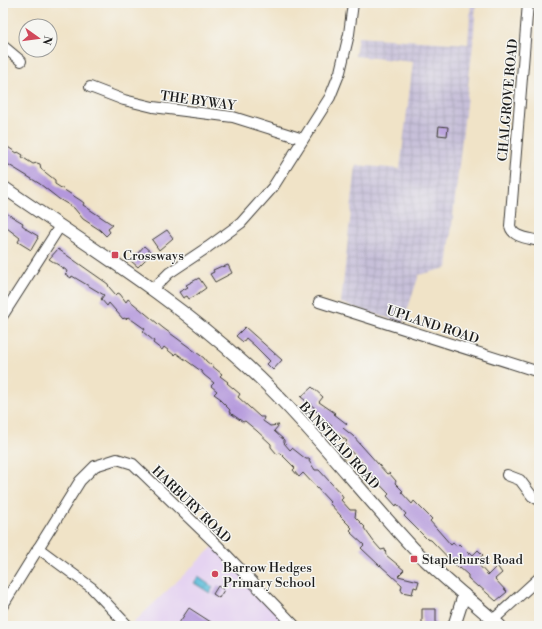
<svg xmlns="http://www.w3.org/2000/svg" width="542" height="629" font-family="'Libre Bodoni',serif">
<style>
.built{fill:#e5d3f1}
.industrial{fill:url(#industrial-grid)}
.water{fill:url(#water-waves);stroke:#3c6d7c}
.building{fill:#b498dc}
.lines{fill:none;stroke-linecap:round;stroke-linejoin:round}
.minor-casing{stroke:#3c3a36;stroke-width:12}
.tertiary-casing{stroke:#3c3a36;stroke-width:14}
.minor{stroke:#fff;stroke-width:10}
.tertiary{stroke:#fff;stroke-width:12}
.poi-dot{fill:#d1495b;stroke:#f6f6f2;stroke-width:1.5}
.labels{text-anchor:middle;stroke-width:3;stroke-linejoin:round;paint-order:stroke}
.street-label{font-size:13px;fill:#1c1c1c;stroke:#f6f6f2}
.poi-label{font-size:13px;fill:#1c1c1c;stroke:#f6f6f2;text-anchor:start}
</style>
<defs>
<pattern id="industrial-grid" width="8" height="8" patternUnits="userSpaceOnUse"><rect width="8" height="8" fill="#c7c0d9"/><path d="M0 4h8M4 0v8" fill="none" stroke="#aaa4ba"/></pattern>
<pattern id="water-waves" width="16" height="10" patternUnits="userSpaceOnUse"><rect width="16" height="10" fill="#5dbedb"/><path d="M0 5q4-4 8 0t8 0" fill="none" stroke="#50a3bb"/></pattern>
</defs>
<rect width="100%" height="100%" fill="#f6f6f2"/>
<filter id="ink" filterUnits="userSpaceOnUse"><feTurbulence type="fractalNoise" baseFrequency=".025" numOctaves="2"/><feDisplacementMap in="SourceGraphic" scale="8" xChannelSelector="R" yChannelSelector="G"/><feConvolveMatrix kernelMatrix="1 2 1 2 8 2 1 2 1" color-interpolation-filters="sRGB"/></filter>
<filter id="wash" filterUnits="userSpaceOnUse"><feTurbulence type="fractalNoise" baseFrequency=".012" numOctaves="4" result="noise"/><feDisplacementMap in="SourceGraphic" scale="16" xChannelSelector="R" yChannelSelector="G"/><feGaussianBlur stdDeviation="0.9" result="paint"/><feColorMatrix in="noise" values="0 0 0 0 0 0 0 0 0 0 0 0 0 0 0 0 0 1.4 0 .05"/><feComposite in="paint" operator="in"/></filter>
<g filter="url(#wash)">
<rect width="100%" height="100%" fill="#f0e3c7"/>
<!-- built -->
<polygon class="built" points="216,544 295,626 130,626"/>
<!-- industrial -->
<polygon class="industrial" points="471,3 476,3 473,44 447,268 419,275 403,323 341,303 356,165 400,169 413,62 355,56 358,37 468,44"/>
<!-- water -->
<polygon class="water" points="198,577 213,587 210,593 194,583"/>
<g id="blocks">
<!-- building -->
<g class="building">
<polygon points="439,126 448,127 447,136 438,135"/>
<polygon points="3,144 17,153 18,152 23,155 22,157 33,164 37,163 40,164 41,169 55,180 55,184 80,200 84,203 83,205 113,225 108,229 110,232 106,236 100,230 83,219 74,208 59,199 40,184 9,165 3,160"/>
<polygon points="6,213 23,223 22,225 26,228 26,229 38,236 37,238 38,238 31,250 18,242 20,238 3,225 3,218"/>
<polygon points="167,230 173,238 159,250 152,240"/>
<polygon points="144,246 152,253 138,267 131,261"/>
<polygon points="58,249 108,284 109,287 116,295 118,293 120,294 126,302 128,299 163,328 204,358 206,361 222,374 220,376 228,382 227,383 240,394 238,397 260,417 264,417 263,421 270,426 279,425 274,431 284,440 284,443 290,450 292,448 306,459 310,459 309,461 315,470 319,470 342,495 343,498 341,500 350,510 356,510 355,517 365,527 364,528 374,542 381,550 385,549 386,555 404,570 398,576 419,581 417,588 414,587 412,594 402,592 402,590 401,590 402,585 380,565 380,566 361,548 364,545 351,533 352,532 350,530 352,528 340,516 341,516 329,503 330,502 303,473 299,477 293,470 295,468 280,453 277,454 271,447 271,444 257,431 245,421 243,422 229,412 230,410 220,400 221,399 214,394 217,391 211,386 214,383 204,375 201,371 176,353 174,355 164,347 162,350 153,343 154,341 143,332 145,329 128,317 126,319 124,318 123,319 109,303 107,306 101,299 104,295 72,276 71,278 65,274 67,272 66,270 49,259"/>
<polygon points="228,265 232,273 215,282 210,274 214,272 213,270 222,266 223,267"/>
<polygon points="199,278 206,288 199,293 195,296 189,299 187,296 183,298 179,292 188,287 186,285"/>
<polygon points="245,327 282,360 273,370 267,364 270,361 255,346 246,338 243,342 236,336"/>
<polygon points="312,387 323,397 319,402 335,413 334,414 347,424 343,428 353,436 387,474 389,473 396,481 395,483 403,491 401,492 412,504 414,501 432,519 430,521 451,545 453,543 457,546 459,544 469,554 470,552 473,555 478,550 483,555 476,562 488,575 497,566 502,573 495,579 507,592 496,601 479,586 478,587 468,578 468,575 460,568 459,569 431,540 427,539 404,516 406,514 397,504 396,506 387,496 389,494 366,470 367,469 347,447 348,446 345,443 347,441 330,428 332,426 318,416 320,415 314,409 315,408 301,397"/>
<polygon points="218,586 224,590 219,598 213,594"/>
<polygon points="189,608 217,626 177,626"/>
<polygon points="422,609 436,609 436,626 422,625"/>
</g>
</g>
</g>
<g filter="url(#ink)">
<use href="#blocks" fill-opacity="0" stroke="#3c3a36" stroke-width="1"/>
<g class="lines">
<defs>
<g id="minor">
<path d="M528 3 510 226C513 238 529 238 539 241"/>
<polyline points="3,46 21,61"/>
<polyline points="90,87 124,100 153,107 233,117 303,139"/>
<polyline points="152,290 169,273 208,247 241,223 273,187 330,97 340,72 349,34 353,3"/>
<polyline points="319,302 539,372"/>
<polyline points="3,315 60,226"/>
<polyline points="507,475 520,480 532,496 539,500"/>
<polyline points="38,548 92,588 128,626"/>
<polyline points="3,605 80,481 95,466 117,459 133,464 216,544 295,626"/>
<polyline points="493,620 539,578"/>
</g>
<g id="tertiary">
<path d="M3 187C85 244 172 297 246 365 307 421 357 488 413 548 440 576 471 600 500 626"/>
<polyline points="454,626 464,595"/>
</g>
</defs>
<!-- minor casing -->
<use href="#minor" class="minor-casing"/>
<!-- tertiary casing -->
<use href="#tertiary" class="tertiary-casing"/>
<!-- minor -->
<use href="#minor" class="minor"/>
<!-- tertiary -->
<use href="#tertiary" class="tertiary"/>
</g>
</g>
<!-- markers -->
<g class="poi-dot">
<rect x="111" y="251" width="8" height="8" rx="2"/>
<rect x="410" y="555" width="8" height="8" rx="2"/>
<circle cx="215" cy="574" r="4"/>
</g>
<g class="labels">
<!-- street labels -->
<g class="street-label">
<text transform="translate(198 100) rotate(8)" y="5">THE BYWAY</text>
<text transform="translate(507 100) rotate(-85)" y="5">CHALGROVE ROAD</text>
<text transform="translate(433 324) rotate(18)" y="5">UPLAND ROAD</text>
<text transform="translate(340 445) rotate(48)" y="5">BANSTEAD ROAD</text>
<text transform="translate(192 504) rotate(44)" y="5">HARBURY ROAD</text>
</g>
<!-- poi labels -->
<g class="poi-label">
<text x="123" y="260">Crossways</text>
<text x="422" y="564">Staplehurst Road</text>
<text x="223" y="572">Barrow Hedges<tspan x="223" dy="15">Primary School</tspan></text>
</g>
</g>
<!-- margin -->
<rect width="542" height="629" fill="none" stroke="#f6f6f2" stroke-width="16"/>
<!-- north arrow -->
<g transform="translate(38 38) rotate(104)"><circle r="19" fill="#f6f6f2" stroke="#9f9f9c"/>
<path d="M0-3L7 15L0 10L-7 15Z" fill="#d1495b"/>
<text y="-6" font-size="11" font-weight="bold" text-anchor="middle" fill="#1c1c1c">N</text>
</g>
</svg>
